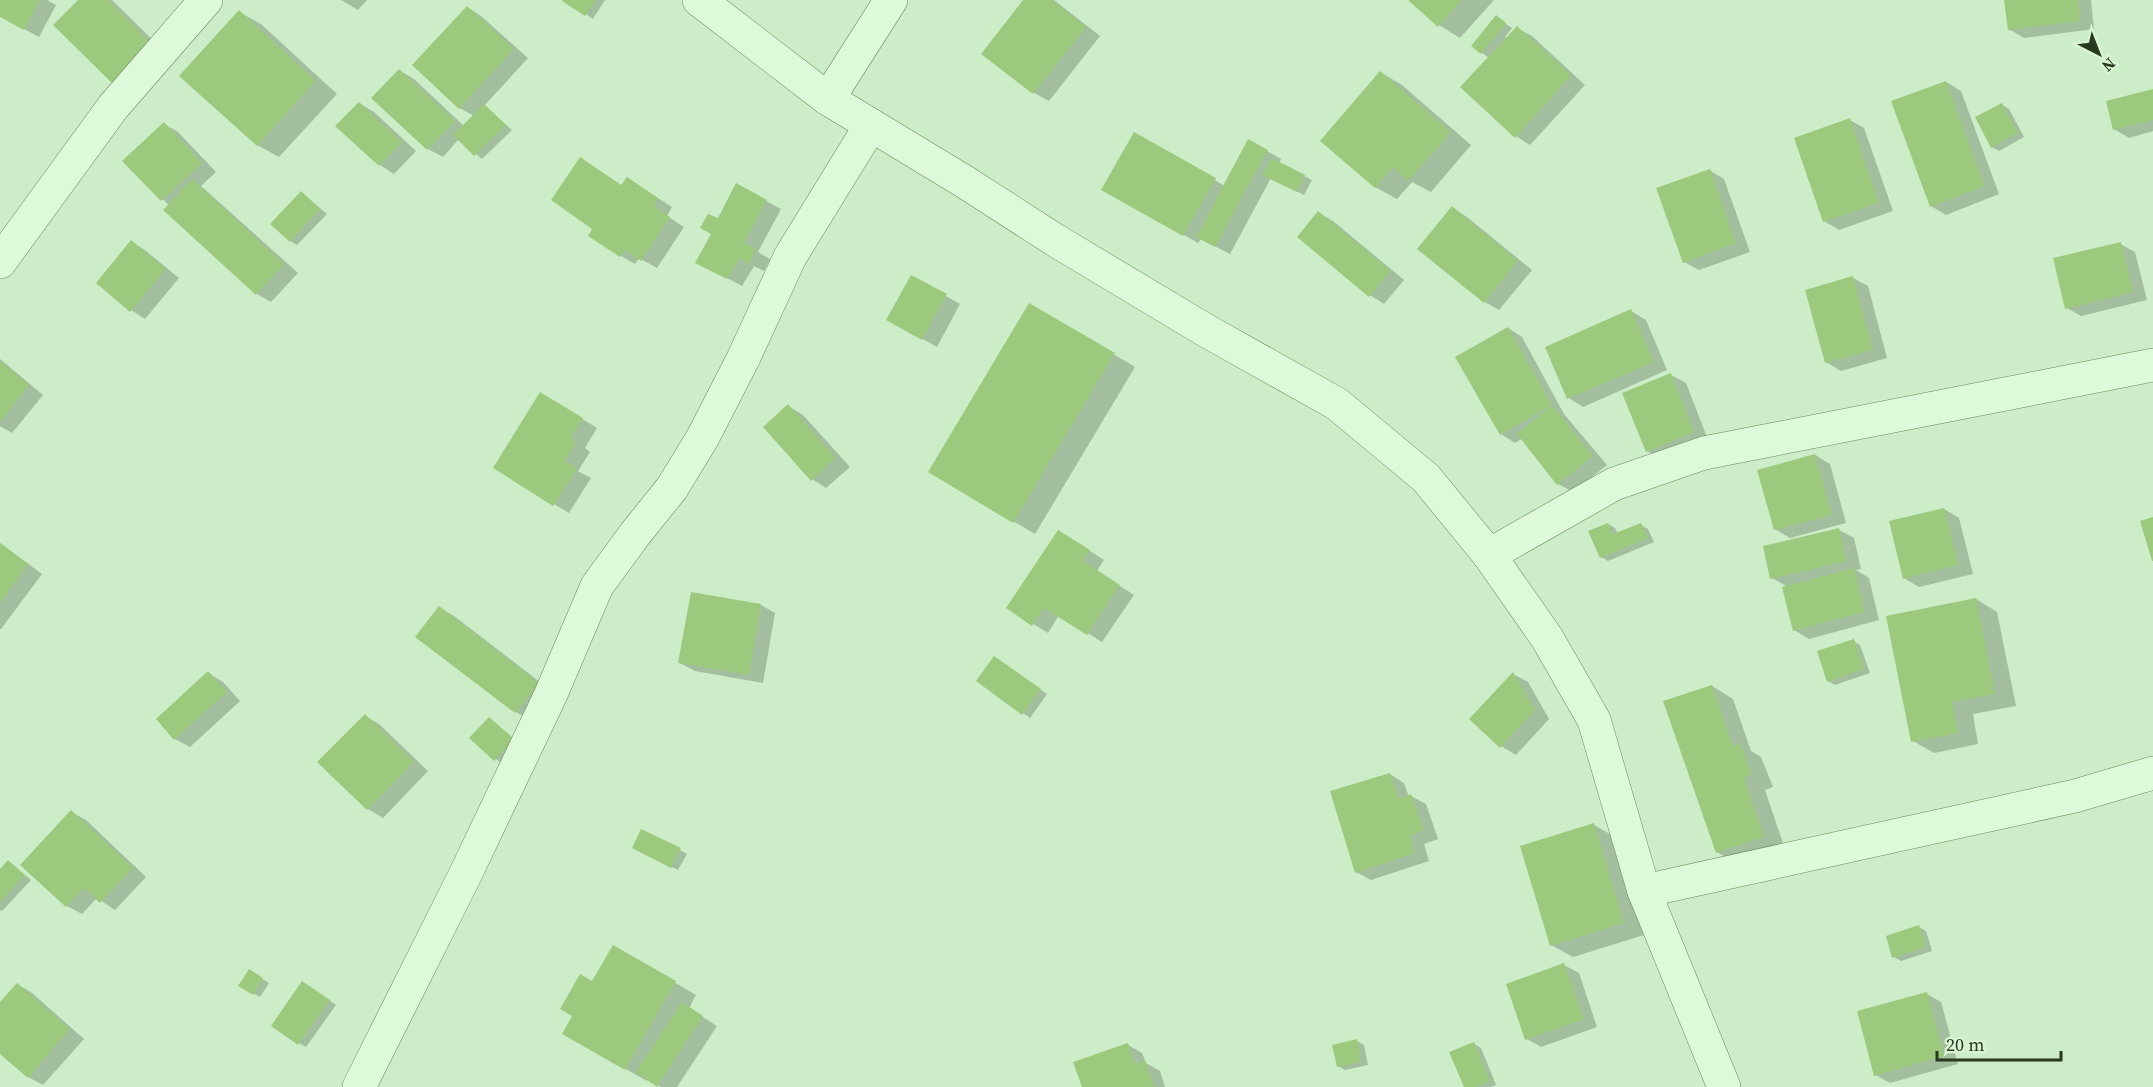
<svg xmlns="http://www.w3.org/2000/svg" width="2153" height="1087" font-family="'Source Serif 4',serif">
<style>
.shadow{fill:#0003}
.building{fill:#9dc97f}
.lines{fill:none;stroke-linecap:round;stroke-linejoin:round}
.street-casing{stroke:#6a885d;stroke-width:34}
.street{stroke:#def8da;stroke-width:33}
</style>
<rect width="100%" height="100%" fill="#ccedc7"/>
<!-- shadow -->
<g class="shadow">
<polygon points="0,0 47,0 56,5 39,37 0,16"/>
<polygon points="80,0 112,0 170,57"/>
<polygon points="341,0 367,0 358,10"/>
<polygon points="565,0 605,0 593,19"/>
<polygon points="1025,0 1054,0 1100,36 1049,101 1034,93 983,54"/>
<polygon points="1410,0 1494,0 1460,38 1439,25"/>
<polygon points="2006,0 2091,0 2094,29 2024,38 2009,29"/>
<polygon points="467,7 481,16 528,58 484,106 512,130 482,159 459,139 443,157 428,149 399,70 414,79 464,126 474,116 460,108 414,65"/>
<polygon points="239,12 261,24 337,94 279,157 257,145"/>
<polygon points="1496,17 1512,28 1505,37 1507,38 1517,28 1532,36 1585,85 1530,145 1516,136 1489,58 1473,46"/>
<polygon points="1380,72 1402,85 1471,145 1431,192 1412,182 1397,199 1375,187"/>
<polygon points="1946,82 1961,91 1999,194 1946,215 1931,206"/>
<polygon points="2153,90 2153,131 2129,138 2114,129"/>
<polygon points="359,103 374,112 416,151 394,174 380,165 338,126"/>
<polygon points="2002,105 2009,109 2024,137 1999,151 1992,147"/>
<polygon points="1850,120 1864,128 1893,211 1839,230 1824,221"/>
<polygon points="164,124 178,132 216,172 201,186 298,273 271,302 257,294 125,161"/>
<polygon points="1134,134 1225,186 1267,151 1281,159 1279,164 1312,180 1304,195 1271,178 1230,254 1201,239 1198,243 1103,189"/>
<polygon points="581,159 622,186 628,179 672,207 667,216 684,227 657,268 639,258 635,264 621,256 594,228"/>
<polygon points="1709,170 1724,179 1750,252 1699,270 1684,262"/>
<polygon points="302,193 327,214 297,245 290,241"/>
<polygon points="766,201 781,209 758,252 770,259 764,271 754,266 742,286 712,270 719,220"/>
<polygon points="1452,208 1467,217 1532,270 1499,310 1485,302"/>
<polygon points="1319,213 1333,221 1404,280 1384,304 1370,295"/>
<polygon points="132,242 146,251 179,278 145,319 131,310"/>
<polygon points="2120,244 2135,252 2147,300 2081,316 2067,308"/>
<polygon points="912,277 960,304 937,347 888,319"/>
<polygon points="1853,278 1868,286 1887,358 1841,371 1826,362"/>
<polygon points="1030,305 1135,367 1035,534 930,472"/>
<polygon points="1631,311 1646,320 1667,370 1583,407 1569,398"/>
<polygon points="1508,328 1522,337 1564,414 1607,465 1573,492 1558,484 1523,438 1515,443 1501,434"/>
<polygon points="0,359 43,395 12,433 0,426"/>
<polygon points="1671,375 1686,383 1708,440 1662,459 1647,451"/>
<polygon points="555,402 597,428 585,448 590,452 578,471 591,478 569,513 495,468"/>
<polygon points="788,406 803,415 850,467 826,488 812,479"/>
<polygon points="1815,455 1830,464 1846,523 1790,538 1775,529"/>
<polygon points="1944,509 1959,518 1973,574 1919,587 1904,578"/>
<polygon points="1608,524 1615,528 1618,534 1641,525 1648,529 1654,542 1608,561 1601,557"/>
<polygon points="1839,530 1854,538 1861,569 1856,570 1869,578 1879,620 1809,639 1794,630 1788,587 1772,578"/>
<polygon points="1073,540 1104,560 1097,571 1134,595 1102,642 1059,615 1048,633 1008,608"/>
<polygon points="0,543 42,574 1,629 0,629"/>
<polygon points="1976,599 1997,612 2016,706 1973,714 1978,744 1934,753 1913,741"/>
<polygon points="761,605 775,613 763,683 695,671 680,663"/>
<polygon points="439,608 454,616 553,692 531,721 516,712 417,636"/>
<polygon points="1853,641 1860,645 1870,673 1835,685 1828,681"/>
<polygon points="1001,662 1047,694 1030,718 978,681"/>
<polygon points="208,673 223,682 240,701 190,747 175,739"/>
<polygon points="1513,674 1528,682 1549,719 1516,755 1501,746"/>
<polygon points="1712,686 1733,699 1751,751 1761,757 1773,787 1765,790 1785,849 1738,865 1717,852"/>
<polygon points="365,716 379,724 428,771 383,818 368,809 319,762"/>
<polygon points="489,718 520,744 502,764 471,738"/>
<polygon points="1390,774 1404,783 1409,797 1411,796 1426,804 1438,839 1424,844 1429,861 1371,880 1356,872"/>
<polygon points="71,812 86,820 146,877 115,910 97,898 82,914 67,906 22,865"/>
<polygon points="1594,825 1615,837 1644,935 1573,957 1551,945"/>
<polygon points="680,850 687,854 678,870 640,851"/>
<polygon points="9,862 31,880 2,911 0,910 0,871"/>
<polygon points="1919,927 1926,931 1932,951 1901,961 1894,957"/>
<polygon points="614,947 696,995 689,1008 717,1026 677,1087 661,1087 648,1079 647,1081 564,1034"/>
<polygon points="1564,965 1579,973 1597,1027 1541,1047 1527,1039"/>
<polygon points="249,971 269,983 260,997 240,986"/>
<polygon points="17,984 32,993 84,1039 43,1085 28,1077 0,1052 0,1004"/>
<polygon points="310,987 336,1005 306,1047 299,1043"/>
<polygon points="1927,994 1941,1002 1958,1064 1890,1083 1876,1075"/>
<polygon points="1357,1041 1364,1045 1368,1065 1345,1070 1338,1066"/>
<polygon points="1474,1044 1481,1048 1496,1085 1491,1087 1466,1087"/>
<polygon points="1128,1045 1142,1053 1146,1063 1160,1071 1165,1087 1084,1087"/>
</g>
<!-- building -->
<g class="building">
<polygon points="0,0 40,0 24,30 0,17"/>
<polygon points="78,0 108,0 156,48 117,88 53,25"/>
<polygon points="563,0 596,0 585,16 562,1"/>
<polygon points="1023,0 1052,0 1086,27 1033,94 981,54"/>
<polygon points="1408,0 1462,0 1438,27"/>
<polygon points="2004,0 2078,0 2080,21 2008,30"/>
<polygon points="467,6 514,49 459,109 412,65"/>
<polygon points="239,10 316,81 257,146 179,76"/>
<polygon points="1496,15 1506,23 1481,54 1471,46"/>
<polygon points="1517,26 1571,75 1515,138 1460,87"/>
<polygon points="399,69 455,121 427,150 371,98"/>
<polygon points="1380,71 1451,132 1408,181 1393,167 1375,188 1320,141"/>
<polygon points="1946,81 1985,186 1930,207 1891,101"/>
<polygon points="2153,89 2153,120 2113,130 2106,101"/>
<polygon points="359,102 402,142 379,166 335,126"/>
<polygon points="2002,103 2018,133 1991,148 1975,117"/>
<polygon points="484,104 506,125 474,156 453,135"/>
<polygon points="1850,118 1879,203 1823,222 1794,138"/>
<polygon points="164,122 202,163 161,201 122,161"/>
<polygon points="1134,132 1216,178 1183,236 1101,190"/>
<polygon points="1248,139 1268,150 1215,247 1196,237"/>
<polygon points="580,157 621,185 627,177 658,198 654,206 670,217 641,261 625,250 620,257 588,236 592,229 551,200"/>
<polygon points="1272,158 1305,175 1297,192 1262,175"/>
<polygon points="1710,169 1736,243 1683,263 1656,188"/>
<polygon points="192,179 284,264 256,295 163,210"/>
<polygon points="736,183 767,200 744,243 756,249 749,264 739,259 727,279 695,263 711,234 700,228 708,214 718,218"/>
<polygon points="301,191 320,209 290,242 270,224"/>
<polygon points="1452,206 1518,261 1484,303 1417,249"/>
<polygon points="1318,211 1391,271 1369,297 1297,237"/>
<polygon points="131,240 166,269 130,312 96,283"/>
<polygon points="2121,242 2133,292 2065,309 2053,258"/>
<polygon points="911,275 947,294 922,340 886,320"/>
<polygon points="1853,276 1873,350 1825,363 1805,290"/>
<polygon points="1029,303 1115,353 1013,523 928,472"/>
<polygon points="1631,309 1654,362 1567,399 1545,347"/>
<polygon points="1508,327 1552,405 1500,435 1455,357"/>
<polygon points="0,361 29,385 0,422"/>
<polygon points="1671,373 1694,432 1646,452 1622,393"/>
<polygon points="540,392 583,418 571,438 576,442 565,461 577,469 553,506 493,468"/>
<polygon points="788,404 836,458 811,481 763,427"/>
<polygon points="1552,405 1593,456 1557,485 1517,434"/>
<polygon points="1815,454 1832,515 1774,530 1757,470"/>
<polygon points="1944,508 1959,565 1903,579 1889,521"/>
<polygon points="2153,517 2153,561 2152,561 2140,521"/>
<polygon points="1608,523 1613,534 1641,523 1648,538 1600,558 1588,531"/>
<polygon points="1839,528 1847,561 1770,579 1763,546"/>
<polygon points="1058,530 1090,550 1083,561 1120,585 1087,635 1044,608 1032,626 1006,608"/>
<polygon points="0,543 28,564 0,603"/>
<polygon points="1854,568 1865,612 1793,631 1782,587"/>
<polygon points="691,592 761,604 749,675 678,663"/>
<polygon points="1976,598 1995,694 1952,702 1958,733 1911,742 1886,616"/>
<polygon points="439,606 539,683 515,713 415,637"/>
<polygon points="1854,639 1864,669 1827,682 1817,651"/>
<polygon points="994,656 1041,689 1022,715 976,681"/>
<polygon points="208,671 227,692 174,740 156,719"/>
<polygon points="1513,672 1535,710 1500,748 1469,719"/>
<polygon points="1712,685 1733,746 1740,743 1752,775 1744,778 1764,837 1716,853 1663,701"/>
<polygon points="365,714 414,762 367,810 317,762"/>
<polygon points="489,717 514,739 494,761 469,738"/>
<polygon points="1390,773 1399,799 1411,794 1424,830 1410,836 1415,853 1355,873 1330,791"/>
<polygon points="71,810 133,868 100,903 84,888 66,907 20,865"/>
<polygon points="1594,823 1624,923 1550,946 1520,846"/>
<polygon points="641,829 681,848 671,868 632,848"/>
<polygon points="8,860 25,875 0,902 0,869"/>
<polygon points="1919,925 1926,947 1892,958 1886,936"/>
<polygon points="613,945 676,981 625,1070 562,1034 572,1016 560,1009 580,974 592,981"/>
<polygon points="1564,963 1584,1019 1525,1040 1506,984"/>
<polygon points="249,969 263,978 253,995 238,986"/>
<polygon points="302,981 330,1000 298,1045 271,1026"/>
<polygon points="17,983 70,1029 28,1078 0,1054 0,1002"/>
<polygon points="1927,992 1944,1056 1874,1076 1857,1011"/>
<polygon points="682,1002 703,1016 657,1087 636,1072"/>
<polygon points="1357,1039 1361,1062 1337,1067 1332,1045"/>
<polygon points="1474,1042 1490,1081 1476,1087 1464,1087 1449,1052"/>
<polygon points="1128,1043 1135,1064 1145,1061 1154,1087 1082,1087 1073,1062"/>
</g>
<g class="lines">
<defs>
<g id="street">
<polyline points="699,0 828,99 965,182 1055,240 1205,330 1337,404 1426,478 1489,555 1547,638 1594,720 1644,891 1724,1087"/>
<polyline points="828,99 891,0"/>
<polyline points="0,262 113,107 206,0"/>
<polyline points="1489,555 1614,484 1704,453 2153,365"/>
<polyline points="1644,891 2075,796 2153,773"/>
<polyline points="359,1087 467,871 551,694 597,586 635,534 672,488 703,437 743,359 790,257 871,125"/>
</g>
</defs>
<!-- street casing -->
<use href="#street" class="street-casing"/>
<!-- street -->
<use href="#street" class="street"/>
</g>
<!-- north arrow -->
<g transform="translate(2099 54) rotate(138)" stroke="#daf4d6" stroke-width="4.5" paint-order="stroke">
<path d="M0-4.5L10 22L0 15L-10 22Z" fill="#293920"/>
<text y="-9" font-size="16" font-weight="bold" text-anchor="middle" fill="#293920">N</text>
</g>
<!-- scale -->
<path d="M1937 1051v9h124v-9" fill="none" stroke="#293920" stroke-width="3"/>
<text x="1946" y="1051" font-size="18" fill="#293920" stroke="#daf4d6" stroke-width="4.5" paint-order="stroke">20 m</text>
</svg>
